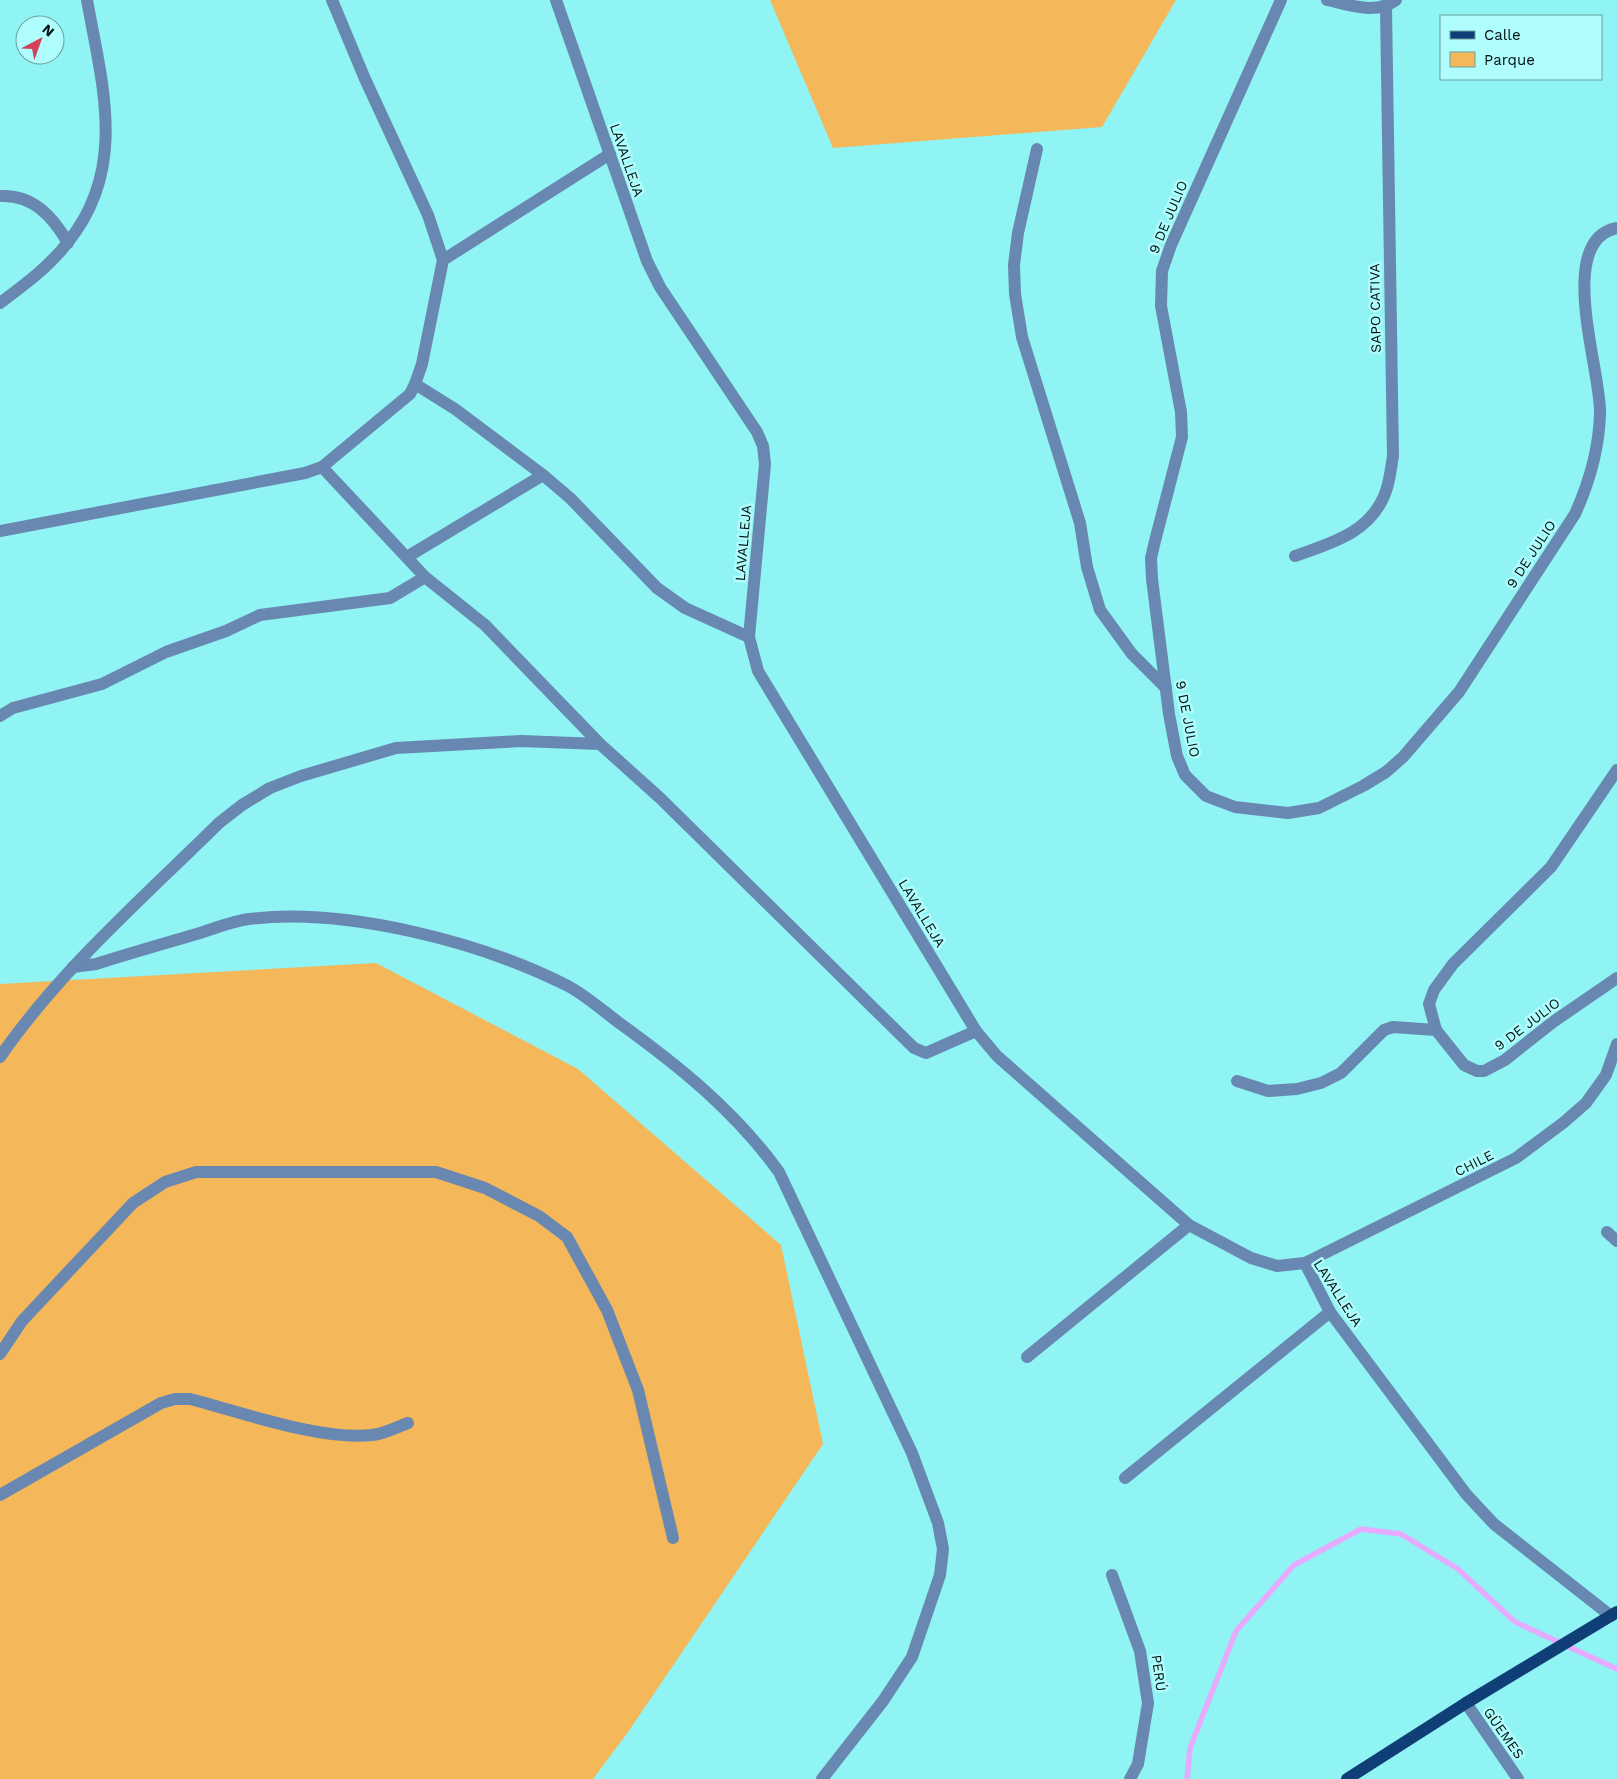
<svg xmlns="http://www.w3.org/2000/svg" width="1617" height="1779" font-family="'Work Sans',sans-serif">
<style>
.green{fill:#f4b85a}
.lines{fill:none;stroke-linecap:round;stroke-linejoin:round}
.stream{stroke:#e7abfe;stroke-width:5.5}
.minor{stroke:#6988b1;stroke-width:12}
.major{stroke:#103e77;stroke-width:12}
.labels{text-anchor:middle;stroke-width:5;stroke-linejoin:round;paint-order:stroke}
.street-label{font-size:14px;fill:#000f0f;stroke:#b0fdfd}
</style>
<rect width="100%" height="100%" fill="#90f3f4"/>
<!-- green -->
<g class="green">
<polygon points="770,0 1176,0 1102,127 833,148"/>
<polygon points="376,963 578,1069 781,1245 823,1444 628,1732 593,1779 0,1779 0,984"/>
</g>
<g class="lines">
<!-- stream -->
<polyline class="stream" points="1187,1779 1190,1748 1236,1631 1294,1565 1361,1529 1401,1534 1458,1569 1515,1622 1617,1669"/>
<!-- minor -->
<g class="minor">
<polyline points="332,0 365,79 428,215 443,260"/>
<polyline points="556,0 647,261 660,287 757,432 763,446 765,464 749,637 758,671 976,1031 997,1056 1189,1225 1251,1258 1277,1266 1305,1263 1330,1312 1466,1494 1494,1524 1611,1616"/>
<path d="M1281 0 1171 245 1162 271 1161 306 1181 412 1182 437 1155 541 1151 558 1152 579 1169 714 1177 756 1185 775 1206 796 1235 807 1288 813 1319 808 1363 786 1386 772 1403 757 1459 692 1575 514C1589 483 1599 448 1600 414 1602 373 1554 240 1617 228"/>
<path d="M1327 0C1351 5 1375 15 1396 0"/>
<polyline points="1037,149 1018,233 1014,265 1015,294 1022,337 1080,523 1087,567 1100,610 1132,654 1166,688"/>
<path d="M0 196C33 194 53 217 68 243"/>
<path d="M0 303C24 285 50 266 68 242 128 168 102 84 87 0"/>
<polyline points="415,384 422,364 443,260 610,154"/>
<polyline points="322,467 425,577 485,625 600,744 660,798 914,1048 926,1053 976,1031"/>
<polyline points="0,531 305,473 322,467 410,394 415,384 455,409 543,475 570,498 657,588 685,608 749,637"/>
<path d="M1295 556C1332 543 1372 532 1386 491 1390 480 1391 467 1393 456L1386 8"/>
<polyline points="407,557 543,475"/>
<polyline points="0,716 13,708 102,684 166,652 226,631 260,615 390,598 425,577"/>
<polyline points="1617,770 1551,867 1453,964 1434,990 1429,1004 1436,1030 1464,1065 1477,1071 1484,1071 1505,1060 1553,1022 1617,978"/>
<path d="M73 967 96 964C131 953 166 943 200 933 216 928 233 921 249 919 346 907 481 942 568 986 585 995 602 1010 618 1022 679 1066 735 1111 779 1172L912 1453 938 1523 943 1549 940 1575 912 1657 883 1701 822 1779"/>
<path d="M0 1057C61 969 143 898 219 823L242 805 270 788 301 776 396 748 521 741 600 744"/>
<polyline points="1237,1081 1268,1091 1297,1089 1321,1083 1341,1073 1384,1030 1393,1027 1436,1030"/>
<polyline points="1607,1232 1617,1241"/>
<polyline points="1305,1263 1516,1158 1563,1123 1586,1103 1606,1075 1617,1044"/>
<polyline points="0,1354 22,1321 133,1203 165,1182 196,1172 436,1172 485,1188 539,1216 567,1237 607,1310 638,1390 673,1538"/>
<polyline points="1027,1357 1189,1225"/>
<polyline points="1125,1478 1330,1312"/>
<path d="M0 1495 161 1403 175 1399H190C241 1412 321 1441 372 1435 384 1434 397 1427 408 1423"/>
<polyline points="1112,1575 1140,1651 1148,1703 1138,1764 1130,1779"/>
<polyline points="1466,1703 1518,1779"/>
</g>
<!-- major -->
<polyline class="major" points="1347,1779 1466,1703 1617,1612"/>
</g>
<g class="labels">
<!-- street labels -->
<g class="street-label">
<text transform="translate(627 160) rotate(71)" y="5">LAVALLEJA</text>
<text transform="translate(1168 217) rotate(-67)" y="5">9 DE JULIO</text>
<text transform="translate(1375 308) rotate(-91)" y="5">SAPO CATIVA</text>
<text transform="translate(743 543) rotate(-85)" y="5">LAVALLEJA</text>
<text transform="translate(1531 554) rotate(-57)" y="5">9 DE JULIO</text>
<text transform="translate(1188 719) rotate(79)" y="5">9 DE JULIO</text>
<text transform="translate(922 913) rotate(59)" y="5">LAVALLEJA</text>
<text transform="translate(1527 1024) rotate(-37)" y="5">9 DE JULIO</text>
<text transform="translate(1474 1163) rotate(-27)" y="5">CHILE</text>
<text transform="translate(1338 1293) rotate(57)" y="5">LAVALLEJA</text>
<text transform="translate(1159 1673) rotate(82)" y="5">PERÚ</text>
<text transform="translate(1504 1733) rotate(55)" y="5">GÜEMES</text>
</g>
</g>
<!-- legend -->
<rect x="1440" y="15" width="162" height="65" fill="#b0fdfd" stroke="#6a9e9e"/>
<rect x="1450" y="31" width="25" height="8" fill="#103e77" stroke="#6a9e9e"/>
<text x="1484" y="40" font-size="15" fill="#000f0f">Calle</text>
<rect x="1450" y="52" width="25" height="15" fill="#f4b85a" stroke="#6a9e9e"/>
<text x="1484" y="65" font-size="15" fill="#000f0f">Parque</text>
<!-- north arrow -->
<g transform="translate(40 40) rotate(41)"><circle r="24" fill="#b0fdfd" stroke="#6a9e9e"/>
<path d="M0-4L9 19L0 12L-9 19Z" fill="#d24157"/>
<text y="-8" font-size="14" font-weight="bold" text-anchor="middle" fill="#000f0f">N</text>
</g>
</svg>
